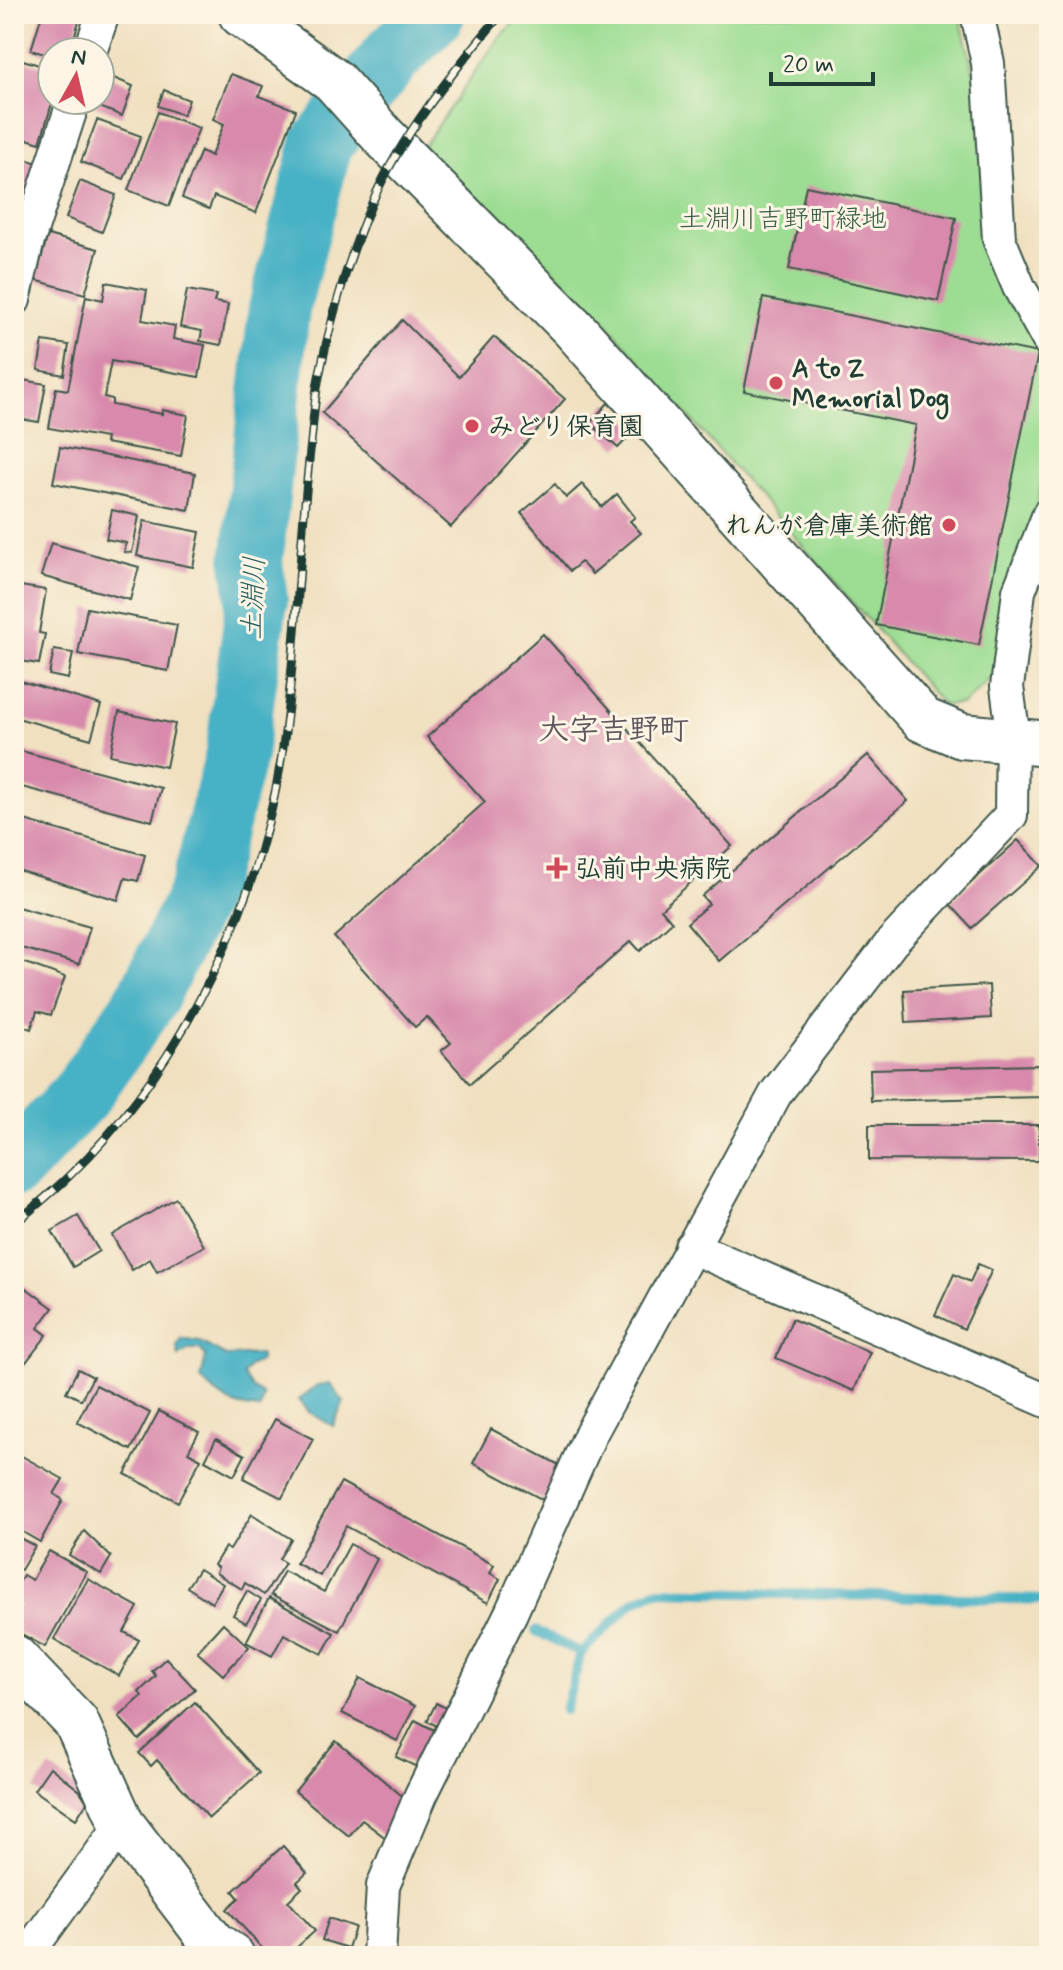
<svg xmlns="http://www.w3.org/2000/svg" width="1063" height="1970" font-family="Mynerve,'Klee One',sans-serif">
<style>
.green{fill:#9cdd93;stroke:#5e8d64;stroke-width:2}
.water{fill:#46b1c5;stroke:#32777c;stroke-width:2}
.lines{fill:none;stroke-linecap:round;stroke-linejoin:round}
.stream{stroke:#46b1c5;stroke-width:10}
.river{stroke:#46b1c5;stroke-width:62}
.building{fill:#d889ac}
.street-casing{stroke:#3e5549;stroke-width:36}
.secondary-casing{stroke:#3e5549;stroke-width:48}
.street{stroke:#fff;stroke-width:32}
.secondary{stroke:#fff;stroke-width:44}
.rail-casing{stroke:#1f3d34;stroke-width:9}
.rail{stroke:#fcf5e5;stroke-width:6;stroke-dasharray:18;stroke-linecap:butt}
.poi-dot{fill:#d1495b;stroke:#fcf5e5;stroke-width:3}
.labels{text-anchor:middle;stroke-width:6;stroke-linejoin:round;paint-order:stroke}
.park-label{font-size:26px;fill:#385d47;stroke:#fcf5e5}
.poi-label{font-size:26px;font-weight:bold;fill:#1f3d34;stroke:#fcf5e5;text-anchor:start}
.water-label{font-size:28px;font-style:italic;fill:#2b6060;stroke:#fcf5e5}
.quarter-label{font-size:30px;font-weight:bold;fill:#60585e;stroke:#fcf5e5}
</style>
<rect width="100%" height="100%" fill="#fcf5e5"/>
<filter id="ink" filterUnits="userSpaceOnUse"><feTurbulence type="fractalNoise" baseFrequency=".0125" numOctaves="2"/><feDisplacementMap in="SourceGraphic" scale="16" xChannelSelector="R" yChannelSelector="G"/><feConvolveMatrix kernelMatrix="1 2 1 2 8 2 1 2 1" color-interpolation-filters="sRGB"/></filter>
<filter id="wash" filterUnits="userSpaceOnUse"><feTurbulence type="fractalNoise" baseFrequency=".006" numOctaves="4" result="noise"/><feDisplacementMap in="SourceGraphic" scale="32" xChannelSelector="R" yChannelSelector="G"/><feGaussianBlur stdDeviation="1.8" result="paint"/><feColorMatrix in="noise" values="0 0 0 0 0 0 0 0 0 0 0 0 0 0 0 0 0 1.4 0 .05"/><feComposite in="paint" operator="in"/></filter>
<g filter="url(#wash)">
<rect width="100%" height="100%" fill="#f0e0c0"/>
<!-- green -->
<polygon class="green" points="523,14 959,14 976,82 992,255 1047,358 1049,368 1049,447 1031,534 993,676 963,704 943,705 592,307 423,147 499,38"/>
<!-- water -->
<g class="water">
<path d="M181 1338 198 1341 226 1356 260 1354V1361L251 1365 243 1375 253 1389 263 1395 260 1409C231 1407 221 1399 201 1379L206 1356 200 1349H189L179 1356 177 1346Z"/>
<polygon points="330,1384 344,1402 333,1426 309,1412 299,1400 317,1385"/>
</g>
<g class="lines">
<!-- stream -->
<g class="stream">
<polyline points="536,1631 581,1653"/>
<polyline points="565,1710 581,1653 632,1603 656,1591 1049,1600"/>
</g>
<!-- river -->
<polyline class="river" points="14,1166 80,1096 148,997 201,889 236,755 257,600 252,562 279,309 322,144 392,56 434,14"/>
</g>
<g id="blocks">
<!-- building -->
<g class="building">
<polygon points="42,14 81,14 70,52 52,52 52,56 31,50"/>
<polygon points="23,60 52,69 53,100 40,143 14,135 14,91"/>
<polygon points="104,74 133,86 122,116 92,104 94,100 100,100 100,85"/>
<polygon points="231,74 263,86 259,96 296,110 256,213 214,196 209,209 182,198 201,151 211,156 224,124 213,119"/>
<polygon points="164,90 189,100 183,115 158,106"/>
<polygon points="158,112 199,128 169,206 128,190"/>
<polygon points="97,120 141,136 124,179 81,162"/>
<polygon points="14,156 38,163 17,230 14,230"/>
<polygon points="80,181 116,195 102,232 66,218"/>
<polygon points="806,186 956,218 938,301 789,269"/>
<polygon points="48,235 98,249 85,294 35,280"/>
<polygon points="106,282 147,290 142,320 175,326 173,339 205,345 199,377 111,361 104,397 112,399 112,405 162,414 162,410 188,415 181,456 105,443 106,438 49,428 56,388 68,390 86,296 103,300"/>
<polygon points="187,290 216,295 214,302 228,304 221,345 200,341 202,331 180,327"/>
<polygon points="763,298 1038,353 979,645 876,625 916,425 744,391"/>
<polygon points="402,320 459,377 494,337 565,399 451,527 322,413"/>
<polygon points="43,341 69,345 64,375 38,370"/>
<polygon points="17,379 46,384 39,422 14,418"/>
<polygon points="608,403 636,429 618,448 590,423"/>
<polygon points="60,447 195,473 189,510 53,483"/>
<polygon points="555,484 566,498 582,484 602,507 617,494 635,517 630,521 641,533 592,574 581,562 570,571 521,513"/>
<polygon points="112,510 139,516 132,553 124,552 126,543 106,539"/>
<polygon points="144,521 200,532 193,567 137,556"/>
<polygon points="51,543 139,567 130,600 41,576"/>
<polygon points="14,585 46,590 39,633 45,634 39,664 14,660"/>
<polygon points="87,608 177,625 168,671 78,654"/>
<polygon points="543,634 732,846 661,909 672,922 640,951 631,941 470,1084 441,1051 451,1043 427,1017 415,1027 334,937 485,802 427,737"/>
<polygon points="54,650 73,653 68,679 49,675"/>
<polygon points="14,679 101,705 91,739 14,717"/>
<polygon points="119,712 175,724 166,767 110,755"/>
<polygon points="14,749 161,788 152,821 14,785"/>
<polygon points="868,755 908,801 719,961 687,923 709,904 702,896"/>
<polygon points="14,817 145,855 138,881 125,878 118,900 14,869"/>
<polygon points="1018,840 1042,866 972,928 949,903"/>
<polygon points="14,906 90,927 79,964 14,946"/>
<polygon points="14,959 65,977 51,1015 37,1011 31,1029 14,1023"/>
<polygon points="989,985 991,1018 906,1023 904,990"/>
<polygon points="1040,1065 1041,1097 871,1101 870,1069"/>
<polygon points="869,1125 1039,1125 1039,1161 869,1160"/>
<polygon points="176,1198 204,1246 157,1272 150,1259 132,1270 112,1235"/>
<polygon points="78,1216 99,1251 73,1267 52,1231"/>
<polygon points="978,1264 992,1270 964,1329 935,1315 954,1274 970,1282"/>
<polygon points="14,1279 53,1308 38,1328 47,1335 26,1362 14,1353"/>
<polygon points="792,1319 870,1352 854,1391 776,1358"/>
<polygon points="78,1369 93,1377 81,1400 66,1392"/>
<polygon points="96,1385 150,1413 131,1450 77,1422"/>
<polygon points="159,1411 199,1432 188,1452 201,1459 178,1502 125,1474"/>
<polygon points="275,1419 313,1439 282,1498 243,1478"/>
<polygon points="491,1429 563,1467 545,1501 473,1463"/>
<polygon points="216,1439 245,1455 234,1476 205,1460"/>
<polygon points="20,1455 63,1479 54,1494 63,1500 40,1542 14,1527 14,1465"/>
<polygon points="341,1482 494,1565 490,1573 500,1579 488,1603 346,1526 320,1576 296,1563"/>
<polygon points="252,1514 291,1539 279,1559 285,1563 264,1595 245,1583 242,1589 216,1573 218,1568 214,1565 225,1547 230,1550"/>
<polygon points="84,1531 111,1557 101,1574 69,1555"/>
<polygon points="14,1535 35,1546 21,1570 14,1566"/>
<polygon points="350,1544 377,1559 339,1631 271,1595 284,1571 324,1592"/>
<polygon points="49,1551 87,1572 45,1647 14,1630 14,1613 20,1603 14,1600 14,1590 23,1575 32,1580"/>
<polygon points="199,1569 223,1584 212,1603 187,1587"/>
<polygon points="88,1579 138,1607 124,1632 139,1640 119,1676 54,1639"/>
<polygon points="247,1591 261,1600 246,1623 233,1615"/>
<polygon points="269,1598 334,1633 322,1654 284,1634 272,1656 246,1642"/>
<polygon points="223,1623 249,1647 223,1675 197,1652"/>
<polygon points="166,1658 195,1689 139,1740 119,1717 142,1696 139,1692 156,1676 152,1671"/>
<polygon points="360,1678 415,1706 397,1741 342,1713"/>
<polygon points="195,1702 259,1773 209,1818 157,1760 151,1766 139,1753"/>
<polygon points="436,1703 450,1710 441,1728 427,1721"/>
<polygon points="415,1720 440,1733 421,1769 396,1757"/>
<polygon points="336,1741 407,1800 387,1839 362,1820 349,1836 295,1791"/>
<polygon points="50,1767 80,1791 87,1802 76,1819 34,1790"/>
<polygon points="283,1846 307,1873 297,1882 302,1888 288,1901 315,1931 296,1948 303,1956 269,1956 227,1909 239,1898 233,1891"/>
<polygon points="329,1918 355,1927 348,1948 322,1940"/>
</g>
</g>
</g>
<g filter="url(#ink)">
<use href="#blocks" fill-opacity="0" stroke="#3e5549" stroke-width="2"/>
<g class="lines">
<defs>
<g id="street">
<polyline points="977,14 988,63 999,239 1019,287 1049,341"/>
<polyline points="90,52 103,14"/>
<polyline points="14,300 27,244 74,100"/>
<polyline points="691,1247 1049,1402"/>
<polyline points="26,1956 122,1824"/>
<polyline points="379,1956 383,1886 421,1795 511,1613 591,1433 776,1093 892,942 1011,815 1012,724 1007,687 1019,591 1049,514"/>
</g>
<g id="secondary">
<polyline points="241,14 334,81 383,136 573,328 923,720 962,736 1049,744"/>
<polyline points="14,1657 76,1722 122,1824 213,1943 232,1956"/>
</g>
</defs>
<!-- street casing -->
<use href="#street" class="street-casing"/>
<!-- secondary casing -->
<use href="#secondary" class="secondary-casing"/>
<!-- street -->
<use href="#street" class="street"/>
<!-- secondary -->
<use href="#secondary" class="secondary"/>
<defs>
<path id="rail" d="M14 1224C33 1208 53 1192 70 1175 182 1068 262 899 283 747 297 649 299 549 310 451 313 426 314 401 319 377 331 318 348 258 372 203 399 138 456 68 501 14"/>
</defs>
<!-- rail casing -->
<use href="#rail" class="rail-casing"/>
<!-- rail -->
<use href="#rail" class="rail"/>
</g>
</g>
<!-- markers -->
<g class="poi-dot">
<circle cx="776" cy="383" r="8"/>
<circle cx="472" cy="426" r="8"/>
<circle cx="949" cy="525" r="8"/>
<path d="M553 856h8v8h8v8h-8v8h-8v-8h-8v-8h8z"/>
</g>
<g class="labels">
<!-- park labels -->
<g class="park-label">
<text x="783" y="227">土淵川吉野町緑地</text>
</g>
<!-- poi labels -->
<g class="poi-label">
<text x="792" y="377">A to Z<tspan x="792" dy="30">Memorial Dog</tspan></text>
<text x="488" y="435">みどり保育園</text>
<text x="933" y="534" text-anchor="end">れんが倉庫美術館</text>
<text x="575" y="877">弘前中央病院</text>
</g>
<!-- water labels -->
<g class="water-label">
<text transform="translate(252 598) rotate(-88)" y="10">土淵川</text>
</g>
<!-- quarter labels -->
<g class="quarter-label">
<text x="614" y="739">大字吉野町</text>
</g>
</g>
<!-- margin -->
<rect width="1063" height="1970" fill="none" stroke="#fcf5e5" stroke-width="48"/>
<!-- north arrow -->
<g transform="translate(76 76) rotate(8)"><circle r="38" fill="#fcf5e5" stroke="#a4ab9e" stroke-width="2"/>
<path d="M0-6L14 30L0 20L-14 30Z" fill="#d1495b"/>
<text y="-12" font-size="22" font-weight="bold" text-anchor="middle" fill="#1f3d34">N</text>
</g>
<!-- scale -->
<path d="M771 72v12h102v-12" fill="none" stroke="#1f3d34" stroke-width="4"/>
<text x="783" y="72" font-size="24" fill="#1f3d34" stroke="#fcf5e5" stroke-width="6" paint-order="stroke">20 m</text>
</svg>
